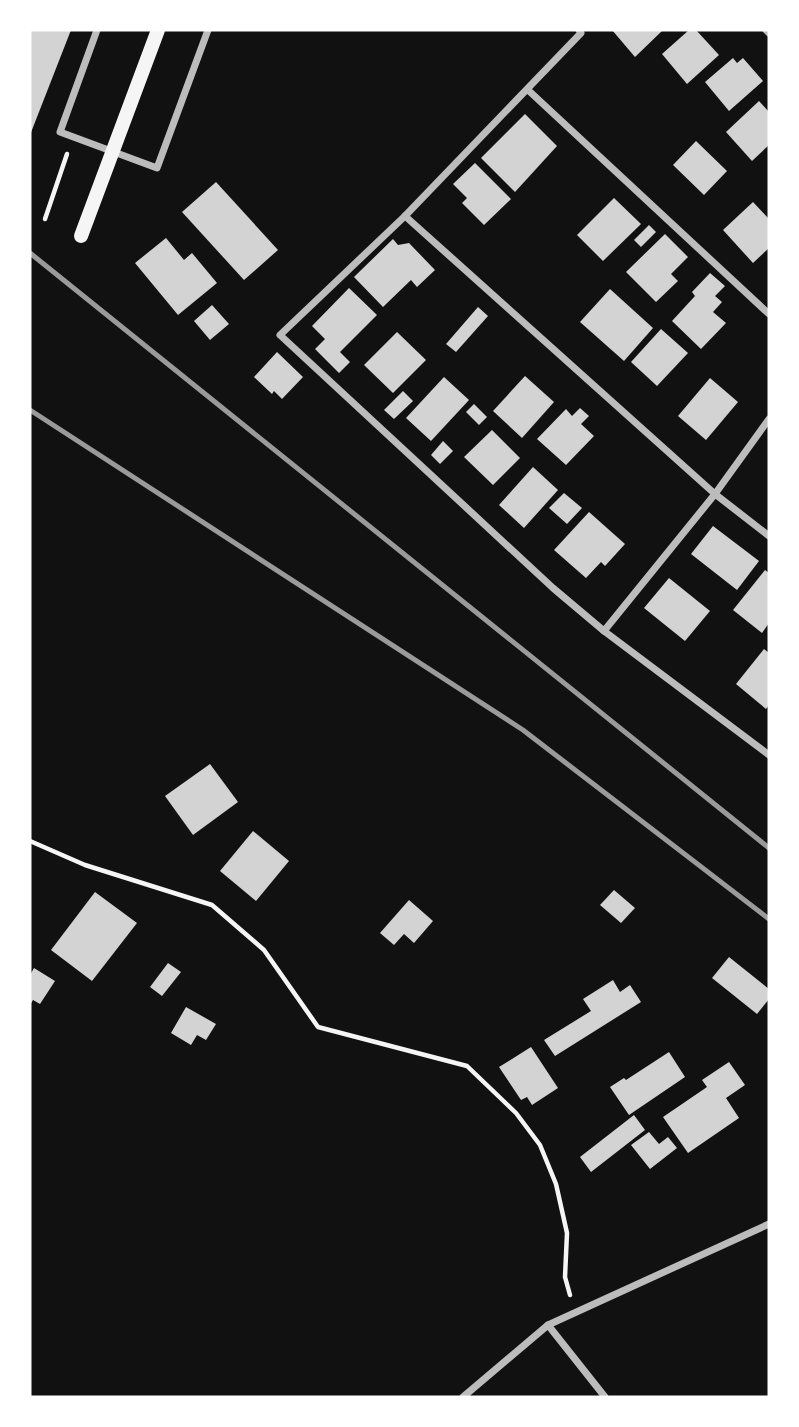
<svg xmlns="http://www.w3.org/2000/svg" width="799" height="1427" font-family="Montserrat,sans-serif">
<style>
.building{fill:#d3d3d3}
.lines{fill:none;stroke-linecap:round;stroke-linejoin:round}
.path{stroke:#f5f5f5;stroke-width:4.5}
.minor{stroke:#bcbcbc;stroke-width:7}
.secondary{stroke:#f5f5f5;stroke-width:14}
.rail{stroke:#9a9a9a;stroke-width:5}
</style>
<rect width="100%" height="100%" fill="#111"/>
<!-- building -->
<g class="building">
<polygon points="30,30 71,30 30,135"/>
<polygon points="612,30 663,30 635,57"/>
<polygon points="689,30 696,30 719,55 687,84 662,54"/>
<polygon points="733,58 737,63 743,58 763,81 729,111 705,82"/>
<polygon points="759,101 769,112 769,145 752,161 726,132"/>
<polygon points="525,114 557,146 515,192 481,158"/>
<polygon points="696,141 727,171 704,195 673,165"/>
<polygon points="475,163 511,199 484,225 462,203 467,198 453,184"/>
<polygon points="216,182 278,250 244,280 182,212"/>
<polygon points="614,198 641,224 603,261 577,235"/>
<polygon points="753,202 769,219 769,248 753,263 723,230"/>
<polygon points="649,225 656,232 641,247 634,240"/>
<polygon points="665,234 688,257 671,274 678,281 656,302 626,272"/>
<polygon points="166,238 184,260 192,253 217,283 178,315 135,263"/>
<polygon points="393,239 398,245 409,243 435,270 417,287 411,280 383,307 354,277"/>
<polygon points="710,273 725,286 715,296 722,302 713,312 726,323 701,349 672,321 695,296 692,292"/>
<polygon points="349,288 377,315 340,352 350,362 339,373 315,349 325,339 312,326"/>
<polygon points="610,289 653,328 624,361 580,322"/>
<polygon points="212,305 229,324 210,340 194,321"/>
<polygon points="478,307 488,316 456,352 446,344"/>
<polygon points="661,329 688,353 657,386 631,362"/>
<polygon points="397,332 426,360 393,393 364,365"/>
<polygon points="277,352 303,377 282,399 274,391 272,394 254,377"/>
<polygon points="525,376 554,402 522,438 493,411"/>
<polygon points="444,377 469,400 431,441 406,418"/>
<polygon points="710,378 738,402 706,440 678,416"/>
<polygon points="403,391 413,401 394,419 384,410"/>
<polygon points="474,404 487,417 479,425 466,412"/>
<polygon points="580,408 589,416 581,424 594,436 566,465 537,439 566,409 572,416"/>
<polygon points="492,430 520,458 493,485 464,457"/>
<polygon points="443,441 453,451 440,464 431,455"/>
<polygon points="533,467 558,490 524,528 499,505"/>
<polygon points="564,493 582,508 567,524 549,508"/>
<polygon points="589,512 625,544 605,566 601,562 586,578 554,550"/>
<polygon points="713,526 759,561 737,590 691,554"/>
<polygon points="765,570 769,573 769,623 762,633 733,610"/>
<polygon points="669,578 710,611 685,641 644,608"/>
<polygon points="764,649 769,653 769,705 766,709 736,684"/>
<polygon points="210,764 238,802 193,835 165,796"/>
<polygon points="253,831 289,861 256,901 220,871"/>
<polygon points="614,890 635,908 621,923 600,905"/>
<polygon points="95,892 137,923 92,981 51,950"/>
<polygon points="409,900 433,921 414,943 404,934 394,945 380,933"/>
<polygon points="729,957 769,989 769,999 757,1014 712,978"/>
<polygon points="168,963 181,972 162,996 150,987"/>
<polygon points="34,968 55,981 40,1004 33,1000 30,1005 30,975"/>
<polygon points="613,980 620,992 630,985 641,1002 555,1056 544,1040 591,1011 583,999"/>
<polygon points="186,1007 216,1024 206,1040 197,1035 191,1045 171,1033"/>
<polygon points="531,1047 558,1088 532,1105 527,1097 521,1100 499,1067"/>
<polygon points="669,1052 685,1077 629,1115 610,1087 624,1078 626,1080"/>
<polygon points="729,1062 745,1085 726,1098 739,1118 688,1153 663,1117 707,1087 702,1080"/>
<polygon points="634,1115 645,1130 591,1172 580,1157"/>
<polygon points="649,1132 659,1144 668,1137 677,1148 650,1169 631,1145"/>
</g>
<g class="lines">
<!-- path -->
<g class="path">
<polyline points="45,219 67,154"/>
<polyline points="30,841 85,865 212,905 264,950 318,1027 467,1066 516,1113 540,1145 556,1184 567,1233 565,1277 570,1295"/>
</g>
<!-- minor -->
<g class="minor">
<polyline points="97,30 60,132 157,168 208,30"/>
<polyline points="579,30 581,33 405,216 715,494 769,536"/>
<polyline points="766,30 769,33"/>
<polyline points="528,90 769,314"/>
<polyline points="405,216 280,335 553,588 604,631 769,755"/>
<polyline points="604,631 715,494 769,419"/>
<polyline points="548,1325 605,1397"/>
<polyline points="463,1397 548,1325 769,1224"/>
</g>
<!-- secondary -->
<polyline class="secondary" points="81,236 158,30"/>
<!-- rail -->
<g class="rail">
<polyline points="30,253 769,848"/>
<polyline points="30,410 523,730 769,919"/>
</g>
</g>
<!-- border -->
<rect width="799" height="1427" fill="none" stroke="#ffffff" stroke-width="63"/>
</svg>
